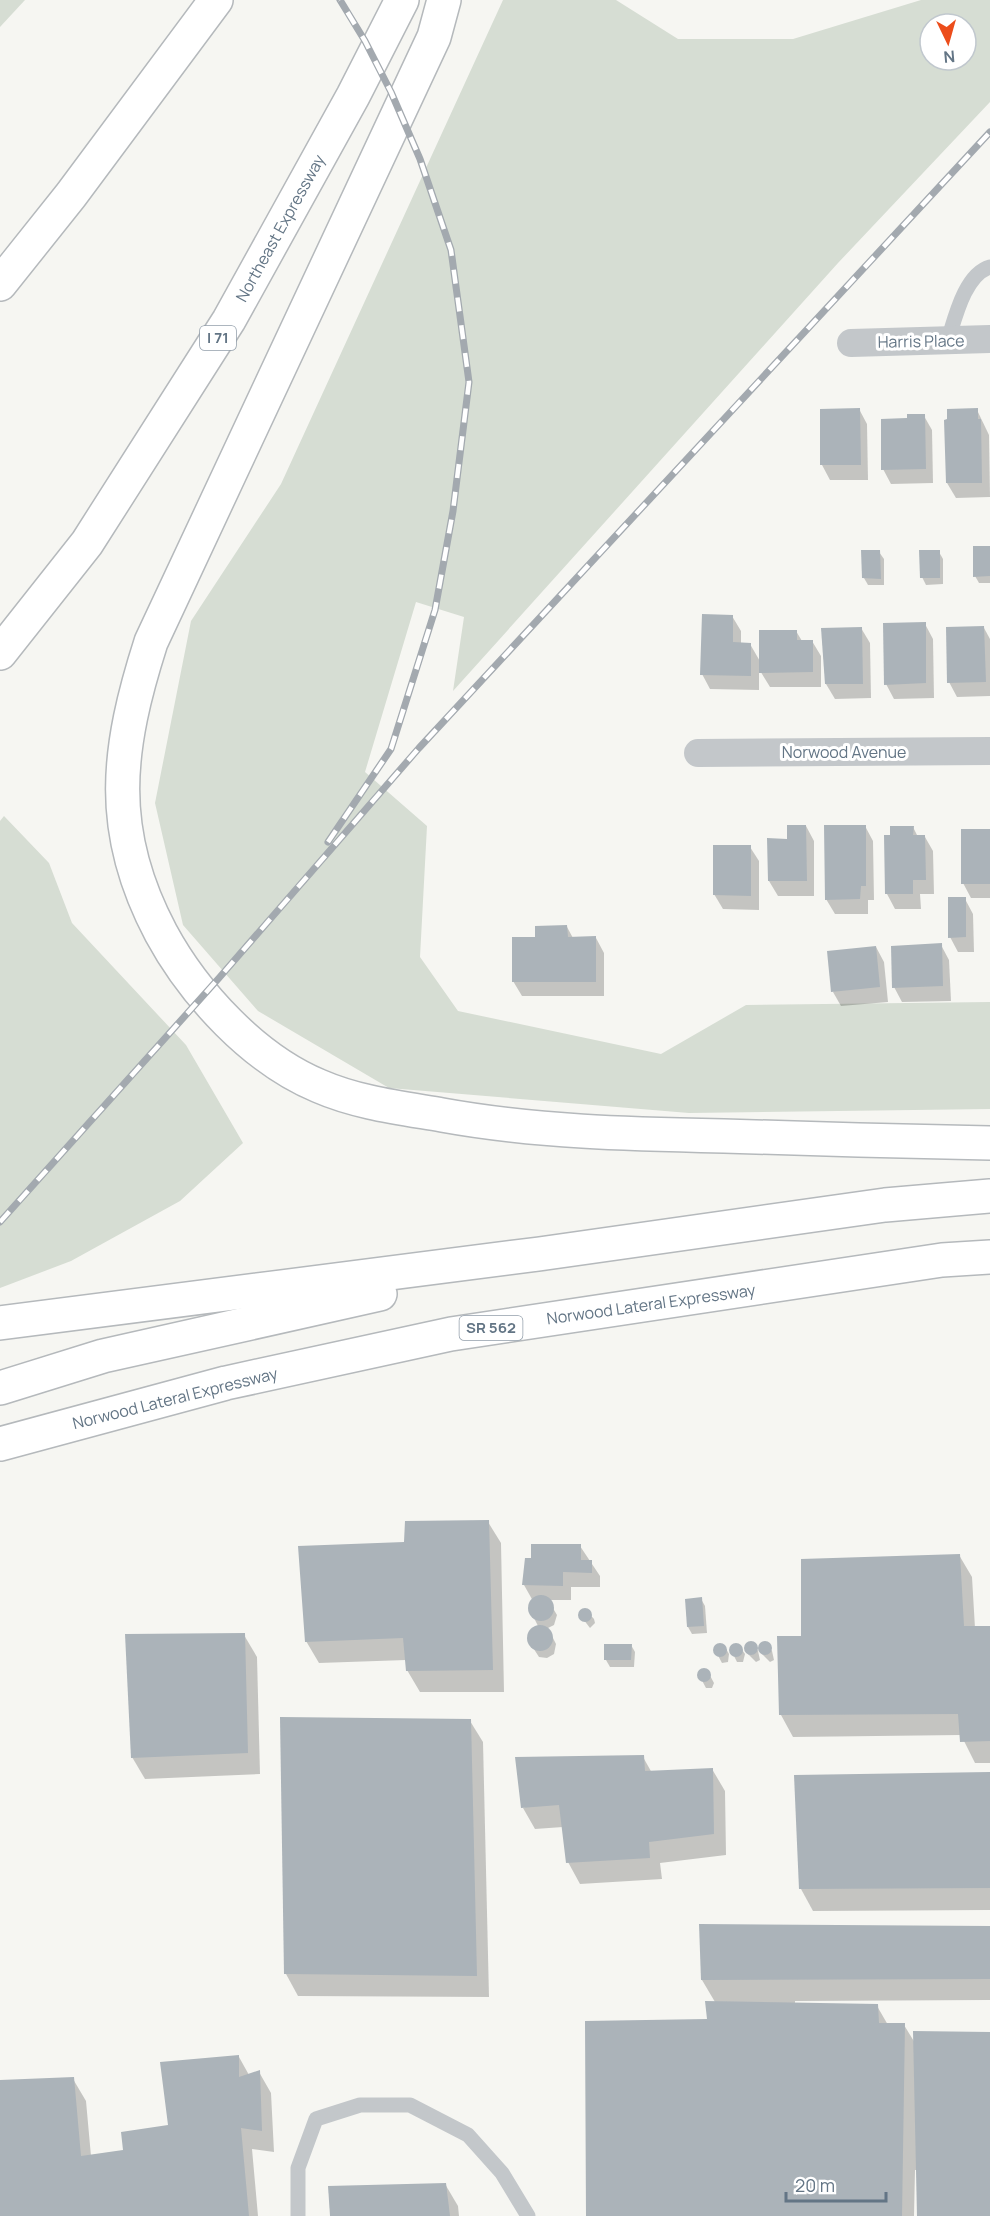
<svg xmlns="http://www.w3.org/2000/svg" width="990" height="2216" font-family="Manrope,sans-serif">
<style>
.green{fill:#d6ddd3;fill-rule:evenodd}
.shadow{fill:#0003}
.building{fill:#abb3b9}
.lines{fill:none;stroke-linecap:round;stroke-linejoin:round}
.motorway-casing{stroke:#b5b9bc;stroke-width:36}
.service{stroke:#c3c7ca;stroke-width:15}
.minor{stroke:#c3c7ca;stroke-width:28}
.motorway{stroke:#fff;stroke-width:33}
.rail-casing{stroke:#a3a9af;stroke-width:7}
.rail{stroke:#fff;stroke-width:4.5;stroke-dasharray:14;stroke-linecap:butt}
.labels{text-anchor:middle;stroke-width:6;stroke-linejoin:round;paint-order:stroke}
.shield{fill:#fff;stroke:#929eaa;stroke-width:1.5}
.shield-label{font-size:15px;font-weight:bold;fill:#637585}
.street-label{font-size:16px;fill:#637585;stroke:#fff}
</style>
<rect width="100%" height="100%" fill="#f6f6f2"/>
<!-- green -->
<g class="green">
<polygon points="0,0 25,0 0,27"/>
<path d="M503 0H616L678 39H793L921 0H990V102L838 263 453 691 464 617 416 602 365 772 427 826 420 957 458 1011 661 1054 746 1005 990 1002V1109L689 1113 389 1088 258 1011 183 925 155 803 191 621 281 484ZM930 24H966V60H930Z"/>
<polygon points="4,816 49,863 72,923 186,1045 243,1143 180,1201 71,1261 0,1288 0,821"/>
</g>
<!-- shadow -->
<g class="shadow">
<polygon points="859,409 867,424 868,480 830,480 822,465 822,410"/>
<polygon points="977,410 989,435 990,497 956,498 947,483"/>
<polygon points="924,416 932,430 933,483 891,484 883,469 909,420"/>
<polygon points="990,548 990,583 979,583 975,576"/>
<polygon points="879,552 884,559 884,585 868,585 864,578"/>
<polygon points="939,552 943,559 943,584 926,585 922,577"/>
<polygon points="732,616 741,631 741,644 750,644 761,663 796,631 802,641 812,641 821,656 821,687 770,687 759,669 759,690 710,689 702,674"/>
<polygon points="925,624 933,639 934,698 894,699 886,684"/>
<polygon points="861,628 870,643 871,698 835,699 826,684"/>
<polygon points="984,628 990,639 990,696 957,697 949,682"/>
<polygon points="806,826 814,841 814,896 778,896 769,881 768,840 788,840"/>
<polygon points="865,826 873,841 874,900 868,900 868,914 835,914 826,899"/>
<polygon points="913,827 918,837 925,837 933,851 934,894 920,894 921,909 895,909 887,894"/>
<polygon points="990,830 990,898 971,898 963,883"/>
<polygon points="750,847 759,861 759,910 723,909 714,894"/>
<polygon points="965,899 973,914 974,952 958,952 950,937"/>
<polygon points="567,927 573,938 596,938 604,953 604,996 522,996 513,981 537,939"/>
<polygon points="941,945 949,960 951,1001 902,1002 894,987"/>
<polygon points="876,947 884,962 888,1002 841,1006 833,992"/>
<polygon points="488,1522 501,1543 504,1692 420,1692 407,1670 406,1660 319,1663 306,1641 405,1543"/>
<polygon points="580,1546 600,1576 600,1587 571,1587 571,1600 548,1600 557,1615 554,1625 548,1628 556,1644 554,1654 547,1658 539,1657 528,1640 531,1629 538,1626 530,1610 533,1601 524,1585 527,1560"/>
<polygon points="959,1555 972,1577 975,1628 990,1628 990,1763 975,1763 961,1735 793,1737 781,1715 802,1638"/>
<polygon points="701,1599 705,1606 707,1633 692,1634 688,1627 686,1600"/>
<polygon points="585,1609 594,1619 595,1623 590,1628 580,1615"/>
<polygon points="244,1635 257,1657 260,1774 145,1779 132,1757"/>
<polygon points="751,1643 758,1651 760,1660 756,1662 748,1654 747,1645"/>
<polygon points="765,1643 772,1651 774,1660 770,1662 762,1654 761,1645"/>
<polygon points="631,1645 635,1652 634,1667 610,1667 606,1660"/>
<polygon points="716,1646 725,1647 729,1654 728,1662 722,1663 715,1650"/>
<polygon points="732,1646 740,1647 745,1654 743,1662 737,1662 731,1650"/>
<polygon points="707,1670 714,1683 712,1688 706,1688 699,1675 700,1671"/>
<polygon points="470,1721 483,1742 489,1997 298,1996 286,1974"/>
<polygon points="643,1757 652,1773 712,1769 725,1791 726,1855 660,1863 662,1879 580,1884 568,1862 563,1827 535,1829 523,1808"/>
<polygon points="990,1774 990,1910 813,1911 801,1889"/>
<polygon points="990,1927 990,2000 795,2001 795,2004 877,2006 888,2025 904,2025 915,2043 990,2033 990,2216 919,2216 918,2170 915,2170 914,2216 588,2216 709,2021 715,2002 702,1980"/>
<polygon points="239,2057 249,2075 259,2072 271,2093 274,2152 252,2149 258,2216 0,2216 0,2081 73,2079 86,2101 91,2156 125,2151 169,2126"/>
<polygon points="445,2184 458,2206 459,2216 332,2216"/>
</g>
<!-- building -->
<g class="building">
<polygon points="860,408 861,465 820,465 820,409"/>
<polygon points="978,408 978,419 981,419 982,483 946,483 944,420 947,419 947,409"/>
<polygon points="907,414 925,414 926,469 881,470 881,419 907,418"/>
<polygon points="973,546 990,546 990,576 973,577"/>
<polygon points="861,550 880,550 881,579 862,578"/>
<polygon points="919,550 940,550 940,578 920,578"/>
<polygon points="702,614 733,615 733,642 751,643 751,676 700,675"/>
<polygon points="926,622 926,683 884,685 883,623"/>
<polygon points="984,626 986,682 947,683 946,627"/>
<polygon points="862,627 863,684 825,684 821,628"/>
<polygon points="759,630 797,630 797,640 813,640 813,672 759,673"/>
<polygon points="787,825 806,825 807,881 768,881 767,838 787,839"/>
<polygon points="824,825 866,825 866,886 861,886 860,899 825,900"/>
<polygon points="890,826 914,826 913,835 925,835 926,880 913,880 913,894 885,894 884,835 890,835"/>
<rect x="961" y="829" width="29" height="55"/>
<polygon points="713,845 751,845 751,896 713,895"/>
<polygon points="948,897 966,897 966,937 948,938"/>
<polygon points="567,925 568,937 596,936 596,982 512,982 512,937 535,937 535,926"/>
<polygon points="942,943 943,986 892,988 891,946"/>
<polygon points="876,946 880,987 831,992 827,951"/>
<polygon points="489,1520 493,1670 406,1671 403,1638 305,1642 298,1546 404,1542 405,1521"/>
<polygon points="531,1544 581,1544 581,1560 592,1560 592,1573 563,1572 563,1586 522,1585 525,1558 531,1558"/>
<polygon points="960,1554 964,1626 990,1626 990,1741 960,1742 958,1714 779,1715 777,1636 801,1636 801,1559"/>
<circle cx="541" cy="1608" r="13"/>
<polygon points="702,1597 704,1626 687,1627 685,1599"/>
<circle cx="585" cy="1615" r="7"/>
<circle cx="540" cy="1638" r="13"/>
<polygon points="245,1633 248,1753 131,1758 125,1634"/>
<circle cx="765" cy="1648" r="7"/>
<circle cx="751" cy="1648" r="7"/>
<circle cx="720" cy="1650" r="7"/>
<circle cx="736" cy="1650" r="7"/>
<polygon points="604,1644 632,1644 631,1660 604,1660"/>
<circle cx="704" cy="1675" r="7"/>
<polygon points="280,1717 471,1719 477,1976 284,1974"/>
<polygon points="644,1755 645,1771 713,1768 714,1834 649,1842 650,1858 566,1863 559,1805 521,1808 515,1757"/>
<polygon points="990,1772 990,1888 799,1889 794,1775"/>
<polygon points="699,1924 990,1926 990,1979 701,1980"/>
<polygon points="705,2001 878,2004 879,2023 905,2023 902,2216 586,2216 585,2021 707,2019"/>
<polygon points="913,2031 990,2032 990,2216 917,2216"/>
<polygon points="239,2055 239,2077 260,2070 262,2131 241,2128 249,2216 0,2216 0,2080 74,2077 81,2156 123,2150 121,2132 168,2125 160,2062"/>
<polygon points="446,2183 450,2216 330,2216 328,2186"/>
</g>
<g class="lines">
<defs>
<g id="motorway">
<path d="M444 0 434 37 151 642C117 748 106 830 161 933 194 994 254 1059 319 1086 358 1103 401 1108 442 1115 536 1132 629 1134 724 1136 813 1139 901 1141 990 1143"/>
<polyline points="0,284 71,195 216,0"/>
<polyline points="0,653 87,543 229,320 353,96 402,0"/>
<polyline points="0,1323 539,1254 885,1205 990,1196"/>
<polyline points="0,1388 103,1356 380,1294"/>
<polyline points="0,1444 226,1383 451,1334 942,1260 990,1257"/>
</g>
</defs>
<!-- motorway casing -->
<use href="#motorway" class="motorway-casing"/>
<!-- service -->
<g class="service">
<path d="M948 340C955 318 965 274 990 267"/>
<polyline points="298,2216 298,2168 316,2119 360,2105 410,2105 468,2135 502,2173 528,2216"/>
</g>
<!-- minor -->
<g class="minor">
<polyline points="851,343 990,339"/>
<polyline points="698,753 990,751"/>
</g>
<!-- motorway -->
<use href="#motorway" class="motorway"/>
<defs>
<g id="rail">
<polyline points="328,842 391,749 435,610 453,511 469,382 451,250 420,159 391,92 365,41 340,0"/>
<polyline points="0,1222 219,978 419,748 990,132"/>
</g>
</defs>
<!-- rail casing -->
<use href="#rail" class="rail-casing"/>
<!-- rail -->
<use href="#rail" class="rail"/>
</g>
<g class="labels">
<!-- shield labels -->
<g class="shield">
<rect x="200" y="326" width="36" height="24" rx="4.5"/>
<rect x="459.5" y="1316" width="63" height="24" rx="4.5"/>
</g>
<g class="shield-label">
<text x="218" y="343">I 71</text>
<text x="491" y="1333">SR 562</text>
</g>
<!-- street labels -->
<g class="street-label">
<text transform="translate(280 228) rotate(-61)" y="6">Northeast Expressway</text>
<text transform="translate(921 341) rotate(-1)" y="6">Harris Place</text>
<text x="844" y="758">Norwood Avenue</text>
<text transform="translate(651 1304) rotate(-8)" y="6">Norwood Lateral Expressway</text>
<text transform="translate(175 1398) rotate(-14)" y="6">Norwood Lateral Expressway</text>
</g>
</g>
<!-- north arrow -->
<g transform="translate(948 42) rotate(175)"><circle r="28" fill="#ffffff" stroke="#c1c8ce" stroke-width="1.5"/>
<path d="M0-4.5L10 22L0 15L-10 22Z" fill="#ec4d1b"/>
<text y="-9" font-size="16" font-weight="bold" text-anchor="middle" fill="#637585">N</text>
</g>
<!-- scale -->
<path d="M786 2192v9h100v-9" fill="none" stroke="#637585" stroke-width="3"/>
<text x="795" y="2192" font-size="18" fill="#637585" stroke="#ffffff" stroke-width="4.5" paint-order="stroke">20 m</text>
</svg>
